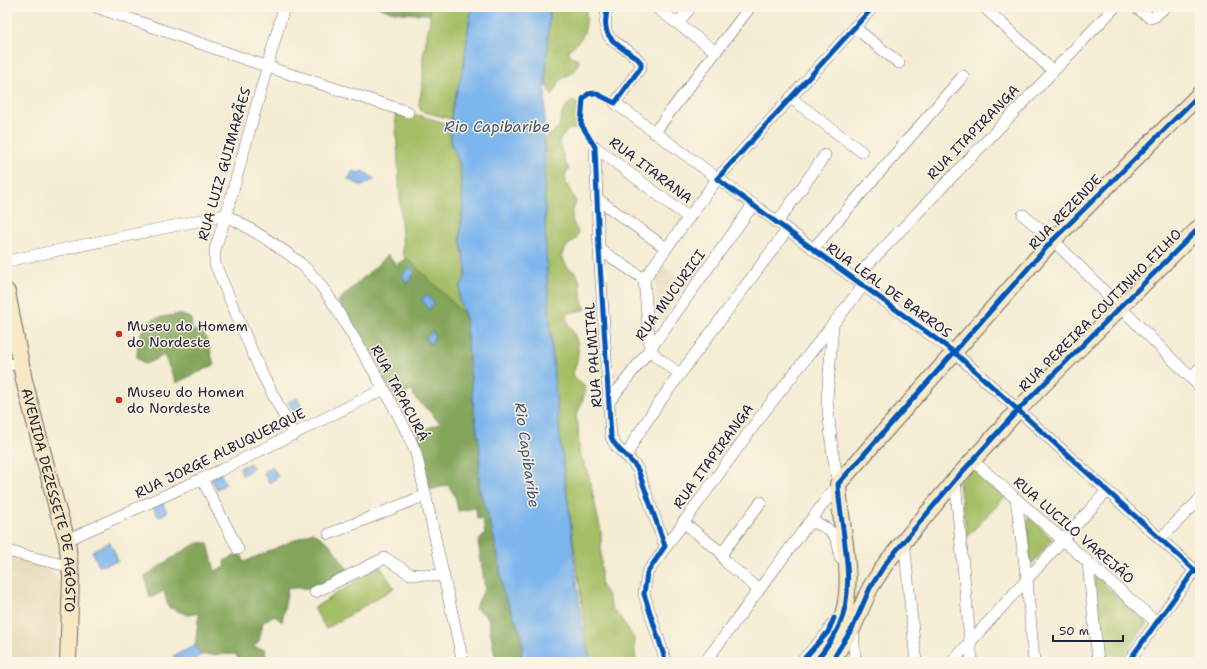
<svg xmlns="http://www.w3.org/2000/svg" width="1207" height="669" font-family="'Shantell Sans',sans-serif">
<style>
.built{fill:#e7daba}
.green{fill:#a4be65;stroke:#637050}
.forest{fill:#83a55a;stroke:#52644a}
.water{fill:#7db5ed;stroke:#506c94}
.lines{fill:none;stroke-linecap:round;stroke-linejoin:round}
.ferry{stroke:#425579;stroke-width:1;stroke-dasharray:5 4;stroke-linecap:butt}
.street-casing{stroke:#6c6970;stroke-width:12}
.secondary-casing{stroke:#6c6970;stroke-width:18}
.street{stroke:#fff;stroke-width:11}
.secondary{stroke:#f8e8c3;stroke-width:16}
.cycleway-casing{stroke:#fcf5e5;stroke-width:8}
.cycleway{stroke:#0057b8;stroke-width:5}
.poi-dot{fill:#c8321e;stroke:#fcf5e5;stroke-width:1.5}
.labels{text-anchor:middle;stroke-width:3;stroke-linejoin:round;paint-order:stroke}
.street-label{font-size:14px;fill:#22223b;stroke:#fcf5e5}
.poi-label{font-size:14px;fill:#22223b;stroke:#fcf5e5;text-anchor:start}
.water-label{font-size:15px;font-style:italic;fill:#425579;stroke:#fcf5e5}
</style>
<rect width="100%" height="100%" fill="#fcf5e5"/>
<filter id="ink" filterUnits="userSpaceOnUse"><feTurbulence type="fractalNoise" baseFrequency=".025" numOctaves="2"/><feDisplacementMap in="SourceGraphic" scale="8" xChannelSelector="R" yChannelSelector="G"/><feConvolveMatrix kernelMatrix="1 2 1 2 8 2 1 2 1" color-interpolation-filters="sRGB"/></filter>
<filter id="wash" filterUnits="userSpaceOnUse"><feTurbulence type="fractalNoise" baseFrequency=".012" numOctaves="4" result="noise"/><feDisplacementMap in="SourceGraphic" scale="16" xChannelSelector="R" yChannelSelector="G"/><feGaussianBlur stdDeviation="0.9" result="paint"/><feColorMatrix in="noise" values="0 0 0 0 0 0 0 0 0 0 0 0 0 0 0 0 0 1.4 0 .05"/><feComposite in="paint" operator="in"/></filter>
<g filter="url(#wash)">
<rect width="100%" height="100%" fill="#f4ecd3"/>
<!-- built -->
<g class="built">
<polygon points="664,267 689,285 661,323 657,319 655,279"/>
<polygon points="7,556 38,564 51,571 58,578 61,589 56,662 7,662"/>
</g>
<!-- green -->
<g class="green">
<polygon points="429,7 471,7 464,65 452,109 451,119 421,111 419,104 423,82 423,57 430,19"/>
<path d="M550 7H586C587 28 586 38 568 50L570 55 579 61 575 71 560 80 552 96C538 74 548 32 550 7Z"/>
<path d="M574 100 578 104 579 127 577 129H568L559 141 565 163 569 169 565 174 566 183 576 202 572 213V220L578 232 576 239 567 246 561 256 568 268 576 273 580 282 582 302 586 309 566 314C566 322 570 327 574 334 581 347 578 362 572 375L585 387 586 391 576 417 578 426 579 452 588 472 601 532V585L607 594 612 609 621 618 634 639 636 662H590L558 431 545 254 544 140 559 127C561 116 563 106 574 100Z"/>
<polygon points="395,108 451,125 451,143 460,165 463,204 460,237 466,267 466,276 460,287 459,300 465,315 403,255"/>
<polygon points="973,468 1005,497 967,537 959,483"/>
<polygon points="1027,518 1030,518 1052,539 1033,563 1030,562"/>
<polygon points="380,566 394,588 326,629 314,608"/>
<polygon points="1096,577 1142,618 1146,624 1119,662 1101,662 1094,578"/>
</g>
<!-- forest -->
<g class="forest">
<path d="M378 7H429L430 14C412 14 395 14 378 7Z"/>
<polygon points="388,255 396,265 407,258 465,315 474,411 480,449 479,488 491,526 499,559 503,592 521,633 523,647 519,662 496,662 488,617 475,608 485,588 478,542 485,534 483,520 477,518 476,508 458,511 455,496 448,485 430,490 417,433 440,423 429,411 414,397 413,390 395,399 338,301"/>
<path d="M179 314 191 318 192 332 200 328 208 342 214 365 176 383 164 355 146 364 137 358C137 344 140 322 157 318 164 316 171 316 179 314Z"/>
<path d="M313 532 330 544 350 573 313 588H288L282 622 274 615 263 622 259 641 253 647 265 649 267 662H239L236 654 201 655 195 646 199 613 188 615 168 607 164 591 150 598 145 577C150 572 194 543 199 543 202 542 205 543 208 543L215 571 226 567 224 561 241 553 244 562Z"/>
</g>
<!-- water -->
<g class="water">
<path d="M471 7H550C537 175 547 344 569 511 575 561 578 613 590 662H519L523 647 521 633 503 592 499 559 491 526 479 488 480 449 474 411 465 315 459 300 460 287 466 276V267L460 237 463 204 460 165 451 143V125L452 109 464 65Z"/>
<polygon points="353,171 358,173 363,171 375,179 362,186 348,179"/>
<polygon points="410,267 415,272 407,284 402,275"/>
<polygon points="426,294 434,303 429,310 422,300"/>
<polygon points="433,331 435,336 430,345 426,337"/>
<polygon points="297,398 303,409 297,417 288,402"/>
<polygon points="250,463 253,468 242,476 240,468"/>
<polygon points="272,466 278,477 269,483 263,472"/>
<polygon points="220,473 226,484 217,489 211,479"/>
<polygon points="162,502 167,512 159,517 152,507"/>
<polygon points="110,542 118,561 99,566 92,551"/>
<polygon points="195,646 201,655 191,662 175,662 173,656"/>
</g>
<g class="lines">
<!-- ferry -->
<polyline class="ferry" points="451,125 544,125"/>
</g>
</g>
<g filter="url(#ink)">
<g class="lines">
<defs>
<g id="street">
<polyline points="96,7 268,67 408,112"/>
<polyline points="284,7 226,215 215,249 215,264 260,370 294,435"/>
<path d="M608 7C597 48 623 39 641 63V67L615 103 954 352 1200 575"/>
<polyline points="655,7 715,51"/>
<polyline points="984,7 1053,71"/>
<polyline points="1136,7 1150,18 1154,17 1165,7"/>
<polyline points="678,23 691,7"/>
<polyline points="854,27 899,63"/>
<polyline points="791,98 862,152"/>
<polyline points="654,133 750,7"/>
<path d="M595 147 599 249 611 437C616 451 630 456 638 470L665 546"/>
<polyline points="595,147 689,218"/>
<polyline points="596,198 666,248"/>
<path d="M226 215C251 229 278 245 300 263 324 284 338 312 354 338 376 375 399 412 416 453L463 662"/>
<polyline points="1023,215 1053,240 1200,387"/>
<polyline points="777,223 825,155"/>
<polyline points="599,249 644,279"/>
<polyline points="813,249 963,76"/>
<polyline points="7,261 226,215"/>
<polyline points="854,279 1115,7"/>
<polyline points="7,366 20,362"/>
<polyline points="680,374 658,358 650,349 644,279 717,179 873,7"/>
<polyline points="1191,377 1200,368"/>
<polyline points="609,402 650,349 753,205"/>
<polyline points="627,455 635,439 658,404 787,230"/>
<polyline points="972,460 1156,622"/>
<polyline points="202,479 238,549"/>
<polyline points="955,480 972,662"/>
<polyline points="1016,499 1027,580 1034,662"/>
<polyline points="683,522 722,553 761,502"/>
<path d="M809 522C831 526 839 536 840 558"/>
<polyline points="329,534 426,495"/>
<polyline points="1160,539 1200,499"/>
<polyline points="67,540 221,470 384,389"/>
<polyline points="904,540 916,662"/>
<polyline points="7,551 71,567"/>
<polyline points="721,553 726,562 759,590"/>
<polyline points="1088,562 1098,662"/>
<polyline points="315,592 385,558 410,574 443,576"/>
<polyline points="853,627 855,662"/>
<polyline points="666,662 644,594 647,573 763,413 863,286"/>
<polyline points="705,662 838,484 832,448 827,399 833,324"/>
<polyline points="801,662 828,632 832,624"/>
<polyline points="952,662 1107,491"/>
<polyline points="1128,662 1194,571"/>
</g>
<g id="secondary">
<path id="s1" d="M7 292 24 380 57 508 67 540 71 577 68 662"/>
<path d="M815 662C824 651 833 639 839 626 858 584 840 529 838 484L1053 240 1200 94"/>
<polyline points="831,662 853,627 870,588 886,563 955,480 1018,410 1200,227"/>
</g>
</defs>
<!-- street casing -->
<use href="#street" class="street-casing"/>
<!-- secondary casing -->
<use href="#secondary" class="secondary-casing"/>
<!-- street -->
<use href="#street" class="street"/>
<!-- secondary -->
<use href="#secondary" class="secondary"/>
<defs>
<g id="cycleway">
<path d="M608 7C599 38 615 43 638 59L641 63V67L615 103 595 93 588 94 583 99 581 124 595 147 599 249 611 437C616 451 630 456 638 470L665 546 647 573 644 594 666 662"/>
<polyline points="873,7 717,179 954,352 1200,575"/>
<polyline points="801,662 828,632 834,618"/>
<path d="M815 662C824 651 833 639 839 626 858 584 840 529 838 484L1053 240 1200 94"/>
<polyline points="831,662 853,627 870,588 886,563 955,480 1018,410 1200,227"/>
<polyline points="1128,662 1194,571"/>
</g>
</defs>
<!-- cycleway casing -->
<use href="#cycleway" class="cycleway-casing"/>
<!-- cycleway -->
<use href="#cycleway" class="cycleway"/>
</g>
</g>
<!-- markers -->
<g class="poi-dot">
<circle cx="119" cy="334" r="4"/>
<circle cx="119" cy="400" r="4"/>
</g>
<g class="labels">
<!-- street labels -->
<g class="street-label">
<text transform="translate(973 132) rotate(-46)" y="5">RUA ITAPIRANGA</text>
<text transform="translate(224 164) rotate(-74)" y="5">RUA LUIZ GUIMARÃES</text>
<text transform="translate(651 170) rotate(37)" y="5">RUA ITARANA</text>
<text transform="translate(1065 212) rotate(-46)" y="5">RUA REZENDE</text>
<text transform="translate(889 290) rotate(36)" y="5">RUA LEAL DE BARROS</text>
<text transform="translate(670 295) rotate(-54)" y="5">RUA MUCURICI</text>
<text transform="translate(1100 310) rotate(-45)" y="5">RUA PEREIRA COUTINHO FILHO</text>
<text transform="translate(593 355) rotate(-94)" y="5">RUA PALMITAL</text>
<text transform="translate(400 393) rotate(62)" y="5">RUA TAPACURÁ</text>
<text transform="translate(220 453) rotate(-26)" y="5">RUA JORGE ALBUQUERQUE</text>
<text transform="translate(713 456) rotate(-54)" y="5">RUA ITAPIRANGA</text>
<text dy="5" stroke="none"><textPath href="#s1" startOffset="213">AVENIDA DEZESSETE DE AGOSTO</textPath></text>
<text transform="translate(1074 530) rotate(41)" y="5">RUA LUCILO VAREJÃO</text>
</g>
<!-- poi labels -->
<g class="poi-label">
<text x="127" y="331">Museu do Homem<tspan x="127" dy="16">do Nordeste</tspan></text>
<text x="127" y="397">Museu do Homen<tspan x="127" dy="16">do Nordeste</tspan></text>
</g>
<!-- water labels -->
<g class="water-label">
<text x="497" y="132">Rio Capibaribe</text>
<text transform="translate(527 455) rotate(82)" y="5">Rio Capibaribe</text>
</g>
</g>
<!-- margin -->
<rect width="1207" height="669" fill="none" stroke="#fcf5e5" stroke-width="24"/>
<!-- scale -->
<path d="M1053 635v6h70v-6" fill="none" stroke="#22223b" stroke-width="2"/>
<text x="1059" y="635" font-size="12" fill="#22223b" stroke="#fcf5e5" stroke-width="3" paint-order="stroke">50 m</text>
</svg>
